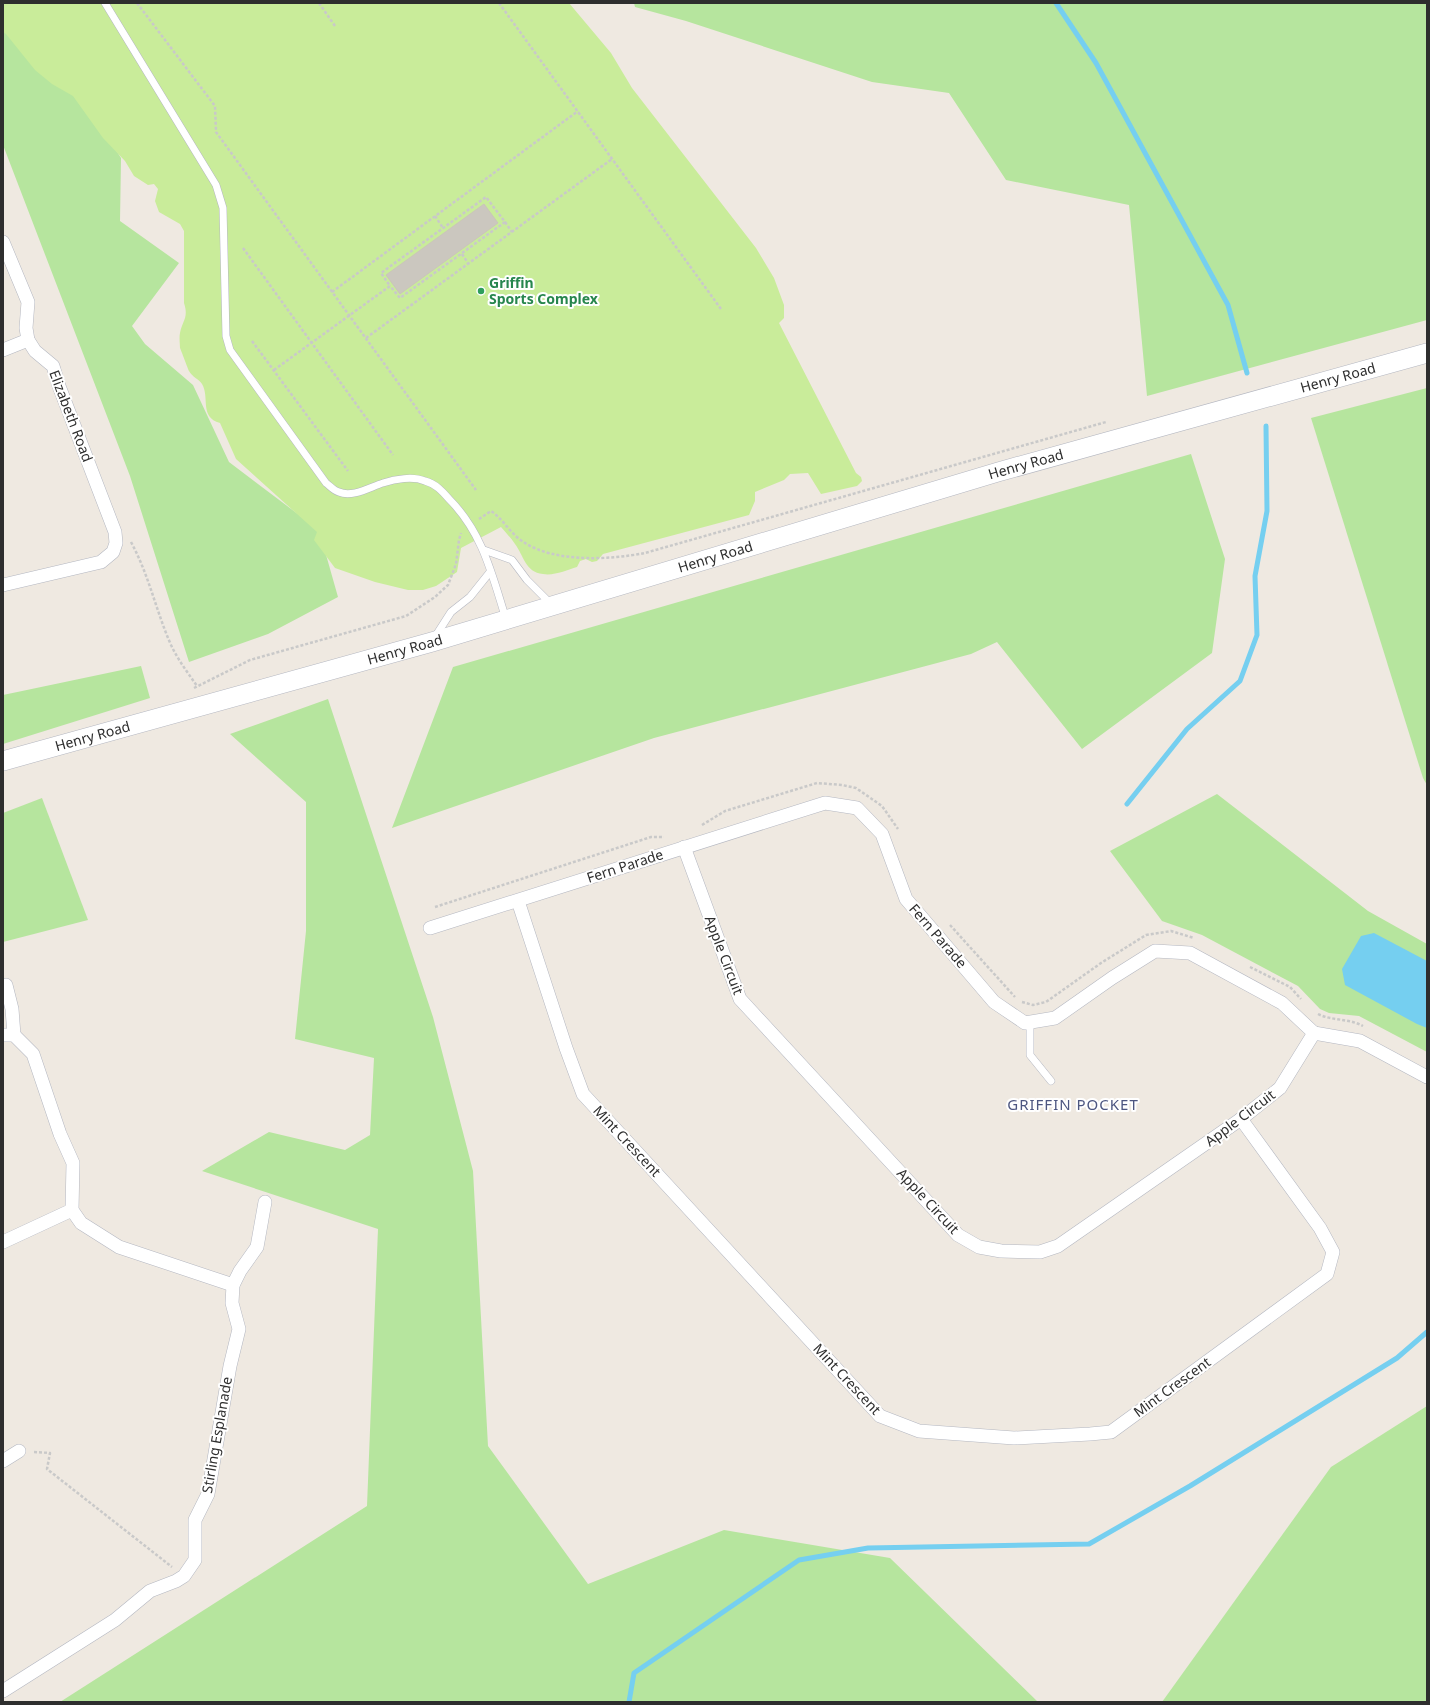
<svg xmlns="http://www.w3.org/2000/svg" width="1430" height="1705" font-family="'Noto Sans',sans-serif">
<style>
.green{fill:#b6e59e}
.pitch{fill:#c9ec9a}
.water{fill:#75cff0}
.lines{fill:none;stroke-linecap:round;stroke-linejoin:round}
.stream{stroke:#75cff0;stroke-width:5}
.building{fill:#cbc7bf;stroke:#cbc5ba}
.service-casing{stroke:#b4b7c1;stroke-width:8}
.minor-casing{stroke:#b4b7c1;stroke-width:14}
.secondary-casing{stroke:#b4b7c1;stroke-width:20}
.path{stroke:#c9c9c9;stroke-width:2.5;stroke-dasharray:3 2;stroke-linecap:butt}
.service{stroke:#fff;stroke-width:7}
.minor{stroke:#fff;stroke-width:13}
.secondary{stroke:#fff;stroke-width:19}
.leisure-dot{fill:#2e9e5b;stroke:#fff;stroke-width:1.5}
.labels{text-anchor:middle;stroke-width:4;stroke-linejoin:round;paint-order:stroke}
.leisure-label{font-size:14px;font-weight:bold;fill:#27864d;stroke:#fff;text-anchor:start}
.street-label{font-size:14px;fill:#2e2e2e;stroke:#fff}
.neighbourhood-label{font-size:15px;letter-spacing:1px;fill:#4d5680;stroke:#fff}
</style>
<rect width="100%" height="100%" fill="#efe9e1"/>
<!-- green -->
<g class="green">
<polygon points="634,3 1427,3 1427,320 1147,396 1129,205 1006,180 949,93 872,82 686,21 635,7"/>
<polygon points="3,24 88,106 121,158 120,221 179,263 132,326 145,344 193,385 229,462 319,530 338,597 268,634 189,662 130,476 3,145"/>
<polygon points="1427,388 1427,785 1423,778 1311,418"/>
<polygon points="1191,454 1225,559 1212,653 1082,749 997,642 971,654 654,738 392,828 453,667"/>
<polygon points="141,666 150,698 3,744 3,695"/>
<polygon points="328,699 433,1017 473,1171 488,1446 588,1584 724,1530 890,1558 1038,1702 60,1702 367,1506 378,1229 202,1171 269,1132 345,1150 370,1135 374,1058 295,1039 306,931 306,802 230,734"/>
<polygon points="1217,794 1368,911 1427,944 1427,1052 1359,1016 1329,1013 1320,1009 1298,986 1202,935 1162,921 1110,851"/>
<polygon points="42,798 88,920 3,942 3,813"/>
<polygon points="1427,1406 1427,1702 1162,1702 1331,1467"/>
</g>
<!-- pitch -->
<path class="pitch" d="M3 3H569L611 53 632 88 756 248 774 278 784 305V318L779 323 856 473 861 477 862 481 857 486 821 494 808 473 790 474 784 480 755 492V501L749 515 603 554 597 561 592 562 586 559 580 561 577 567C567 570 554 576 543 574 525 572 524 556 515 544 511 538 506 533 501 527L461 548 457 572 436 586 423 590H408L375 582 335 568 314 540 317 532 236 459 220 423C199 417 210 397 202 384 199 379 192 377 189 371 188 369 181 350 180 348 180 344 179 338 180 333 182 321 189 318 184 303V231L180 224 159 212 155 201 158 189 154 184 148 185 134 176 125 161 103 138 73 96 52 84 35 70 6 34 3 32Z"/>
<!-- water -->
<polygon class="water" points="1374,933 1427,961 1427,1028 1417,1024 1345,985 1342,969 1361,936"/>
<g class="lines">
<!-- stream -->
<g class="stream">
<polyline points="1056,3 1096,63 1228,305 1247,373"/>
<polyline points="1127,804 1187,729 1240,681 1257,635 1255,576 1267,511 1266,426"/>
<polyline points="629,1702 634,1673 799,1560 868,1548 1089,1544 1190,1486 1397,1358 1427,1332"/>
</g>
</g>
<!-- building -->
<polygon class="building" points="484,204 498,223 400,294 386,275"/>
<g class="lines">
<defs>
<g id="service">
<path d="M105 3 216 185 223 208 226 336 230 350 326 483C330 486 334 491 339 492 352 498 370 487 383 483 395 479 413 476 425 481 436 484 442 491 449 499 483 533 492 575 506 619"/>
<polyline points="484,550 512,560 527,580 552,605"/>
<polyline points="435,637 451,612 470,597 490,572"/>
<polyline points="1030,1022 1030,1055 1051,1081"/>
</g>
<g id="minor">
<polyline points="3,242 28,302 26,328 28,340 35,351 53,366 59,386 115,532 116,543 113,552 101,562 3,585"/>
<polyline points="3,350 28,340"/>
<polyline points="684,847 740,999 958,1235 979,1247 1001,1251 1040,1252 1058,1246 1241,1119 1280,1088 1314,1033"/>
<polyline points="518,901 566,1048 583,1094 880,1416 919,1431 1014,1438 1090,1434 1111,1432 1327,1274 1333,1252 1320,1228 1241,1119"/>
<polyline points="430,928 825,803 857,808 882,834 906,899 994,1002 1025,1023 1055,1018 1112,978 1155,951 1190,953 1282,1003 1314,1033"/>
<polyline points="6,985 12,1009 14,1035"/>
<polyline points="1314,1033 1360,1041 1427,1077"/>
<polyline points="3,1035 14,1035 33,1054 60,1134 73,1163 72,1210 81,1223 119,1247 233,1285"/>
<polyline points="3,1242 72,1210"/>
<polyline points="3,1461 19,1451"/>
<polyline points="3,1691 115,1620 150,1591 176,1581 184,1576 195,1560 195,1520 208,1494 230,1366 239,1329 232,1303 233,1285 240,1271 257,1247 265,1202"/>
</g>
<g id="secondary">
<path id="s1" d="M3 761 432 642 998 472 1427 353"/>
</g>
</defs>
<!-- service casing -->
<use href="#service" class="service-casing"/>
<!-- minor casing -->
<use href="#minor" class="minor-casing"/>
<!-- secondary casing -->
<use href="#secondary" class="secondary-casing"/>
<!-- path -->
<g class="path">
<polyline points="137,3 215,106 216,132 476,490"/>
<polyline points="319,3 335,26"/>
<polyline points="499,3 721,309"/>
<polyline points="435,216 443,228"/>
<polyline points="505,222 512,232"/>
<polyline points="243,248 393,455"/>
<polyline points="462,254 468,263"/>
<polyline points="332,292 578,111"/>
<polyline points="366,338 612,159"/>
<polyline points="252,341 348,471"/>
<polyline points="274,370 390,286 381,273 486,197 505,222 400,298 390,286"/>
<path d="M479 519 491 511C503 519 510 533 522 541 553 563 609 560 645 553L1106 422"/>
<path d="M131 542C149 575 156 611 171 645 178 660 188 673 197 686"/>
<polyline points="194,688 250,660 406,616 435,597 448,585 456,564 459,540 461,533"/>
<polyline points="702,825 725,811 817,783 842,785 856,788 882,806 898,829"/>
<polyline points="435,907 651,837 664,837"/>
<polyline points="950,925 1015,997"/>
<polyline points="1250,967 1290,987 1301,999"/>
<polyline points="1022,1002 1033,1005 1046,1002 1101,963 1146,935 1171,931 1194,938"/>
<path d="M1318 1014C1332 1021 1348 1018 1363 1026"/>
<polyline points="34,1452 50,1453 47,1469 172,1567"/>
</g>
<!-- service -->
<use href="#service" class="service"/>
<!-- minor -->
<use href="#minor" class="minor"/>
<!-- secondary -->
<use href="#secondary" class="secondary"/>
</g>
<!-- markers -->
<circle class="leisure-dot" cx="481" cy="291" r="4"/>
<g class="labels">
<!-- leisure labels -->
<g class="leisure-label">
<text x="489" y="288">Griffin<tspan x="489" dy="16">Sports Complex</tspan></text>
</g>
<!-- street labels -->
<g class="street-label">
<text dy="5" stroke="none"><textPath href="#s1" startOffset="1389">Henry Road</textPath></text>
<text transform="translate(71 416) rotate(69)" y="5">Elizabeth Road</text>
<text dy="5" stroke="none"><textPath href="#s1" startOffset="1065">Henry Road</textPath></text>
<text dy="5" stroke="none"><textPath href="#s1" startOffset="741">Henry Road</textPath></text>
<text dy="5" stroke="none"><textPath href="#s1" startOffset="417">Henry Road</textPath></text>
<text dy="5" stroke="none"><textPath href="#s1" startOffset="93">Henry Road</textPath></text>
<text transform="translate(625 866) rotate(-18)" y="5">Fern Parade</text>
<text transform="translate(938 936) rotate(49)" y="5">Fern Parade</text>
<text transform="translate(724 955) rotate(69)" y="5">Apple Circuit</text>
<text transform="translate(1240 1118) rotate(-37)" y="5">Apple Circuit</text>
<text transform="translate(627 1141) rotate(47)" y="5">Mint Crescent</text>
<text transform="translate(928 1201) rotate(47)" y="5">Apple Circuit</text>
<text transform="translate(847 1379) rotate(47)" y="5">Mint Crescent</text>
<text transform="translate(1172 1387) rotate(-36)" y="5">Mint Crescent</text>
<text transform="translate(217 1435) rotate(-80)" y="5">Stirling Esplanade</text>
</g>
<!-- neighbourhood labels -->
<g class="neighbourhood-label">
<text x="1073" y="1110">GRIFFIN POCKET</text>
</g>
</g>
<!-- border -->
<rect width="1430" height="1705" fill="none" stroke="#2e2e2e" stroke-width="8"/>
</svg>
